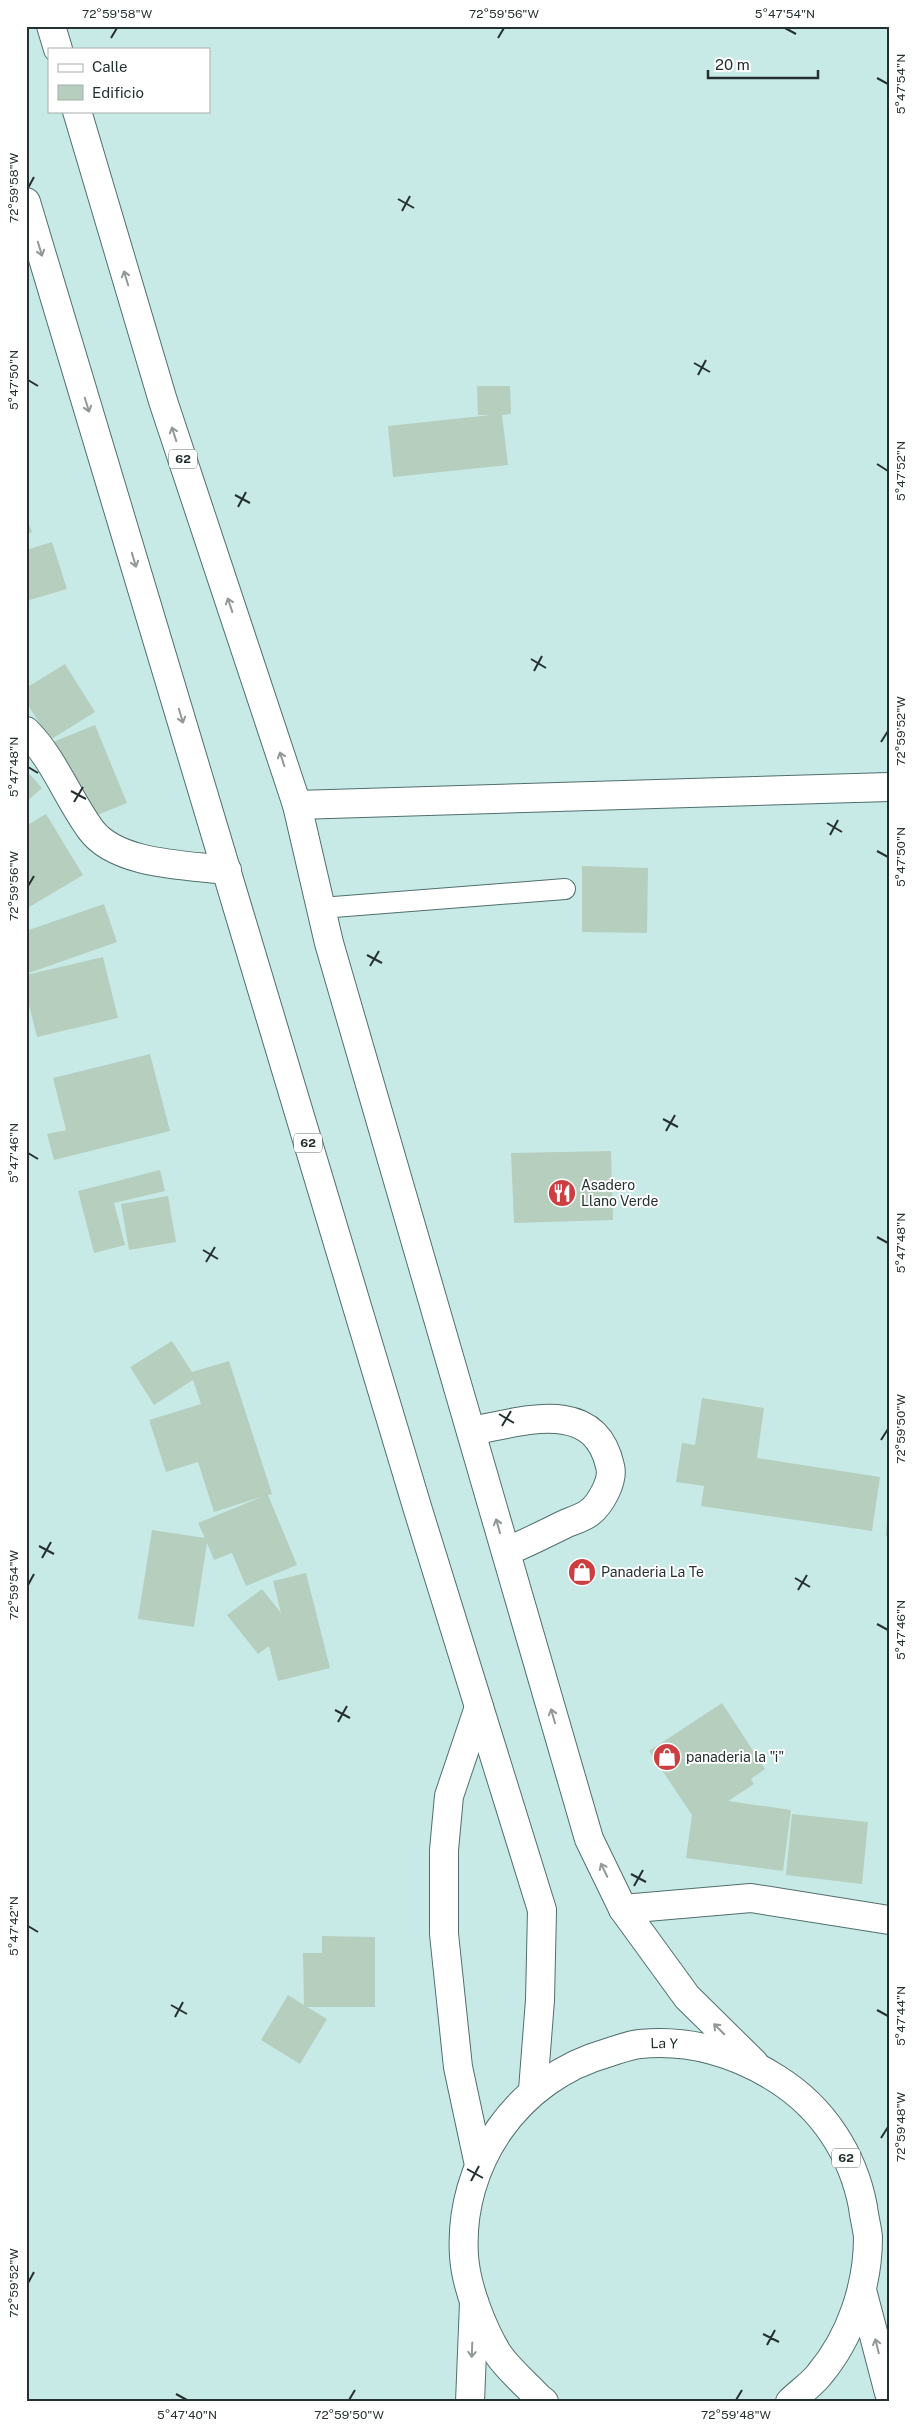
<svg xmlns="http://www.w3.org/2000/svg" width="915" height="2428" font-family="'Public Sans',sans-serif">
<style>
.building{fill:#b5cebe}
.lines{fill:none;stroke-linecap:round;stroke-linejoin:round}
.service-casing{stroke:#506f6d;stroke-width:22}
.minor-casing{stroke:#506f6d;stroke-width:30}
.primary-casing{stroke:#506f6d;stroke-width:30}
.trunk-casing{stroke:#506f6d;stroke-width:30}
.service{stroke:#fff;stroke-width:20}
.minor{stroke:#fff;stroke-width:28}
.primary{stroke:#fff;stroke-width:28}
.trunk{stroke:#fff;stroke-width:28}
.oneway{stroke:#929898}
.ticks{fill:none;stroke:#243130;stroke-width:2}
.labels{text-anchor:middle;stroke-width:4;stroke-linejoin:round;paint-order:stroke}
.shield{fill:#fff;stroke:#666f6e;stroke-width:1}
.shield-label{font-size:12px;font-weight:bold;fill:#243130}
.poi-label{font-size:14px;fill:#243130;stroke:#fff;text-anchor:start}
.street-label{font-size:14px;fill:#243130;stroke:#fff}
.neatline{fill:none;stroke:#243130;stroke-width:2}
.ticks-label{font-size:12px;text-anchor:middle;fill:#243130}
</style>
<rect width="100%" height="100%" fill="#c8eae7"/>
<!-- building -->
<g class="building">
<polygon points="477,386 510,386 511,414 502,415 508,465 393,477 388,426 491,415 478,415"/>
<polygon points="26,517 32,532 26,534"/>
<polygon points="52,542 67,589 26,601 26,550"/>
<polygon points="65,664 95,712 50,740 26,702 26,688"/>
<polygon points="95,725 127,803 85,820 53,742"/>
<polygon points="26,770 42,788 26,802"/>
<polygon points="46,814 83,875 26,909 26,826"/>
<polygon points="582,866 648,868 647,933 582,932"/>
<polygon points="104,904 117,942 26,974 26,931"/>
<polygon points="103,957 118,1018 37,1037 26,993 26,975"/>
<polygon points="150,1054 170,1131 54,1160 47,1134 66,1130 53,1078"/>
<polygon points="611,1151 613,1220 514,1223 511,1153"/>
<polygon points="160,1170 165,1191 114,1203 125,1245 94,1253 78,1191"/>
<polygon points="168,1196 176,1242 129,1250 121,1204"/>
<polygon points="172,1341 192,1372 229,1361 272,1494 268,1495 297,1565 246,1586 232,1553 214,1560 207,1543 194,1627 138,1619 152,1530 205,1538 198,1523 264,1496 214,1512 198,1462 166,1472 149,1420 201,1404 193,1380 154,1405 130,1367"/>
<polygon points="702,1398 764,1408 757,1458 880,1477 872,1531 701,1506 704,1486 676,1482 682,1443 695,1445"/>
<polygon points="887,1518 889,1518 889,1536 886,1536"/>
<polygon points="306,1573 330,1668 278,1681 269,1646 258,1654 227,1615 262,1589 281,1613 273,1581"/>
<polygon points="722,1703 765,1769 751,1779 754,1784 728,1801 791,1810 783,1871 686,1858 692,1815 649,1751"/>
<polygon points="792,1814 868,1822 862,1884 786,1875"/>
<polygon points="322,1936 375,1937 375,2007 307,2007 327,2019 300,2064 261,2040 288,1995 304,2005 303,1953 322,1953"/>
</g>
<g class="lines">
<defs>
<polyline id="service" points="321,908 565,889"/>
<g id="minor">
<path d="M26 731C54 759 68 799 91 830 117 865 187 865 227 870"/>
<polyline points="297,805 889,787"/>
<path d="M471 1431C522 1422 594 1396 610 1466 614 1480 601 1504 589 1513 582 1518 572 1521 565 1524 545 1534 526 1543 506 1552"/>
<polyline points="623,1909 751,1898 889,1920"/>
<polyline points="479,2165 458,2067 444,1934 444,1850 449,1796 479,1707"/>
</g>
<g id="primary">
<polyline points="862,2290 889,2393"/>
<polyline points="470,2402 474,2302"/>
</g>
<g id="trunk">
<polyline points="51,26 58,49"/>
<polyline points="77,111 163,401 297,805 329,943 589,1839 623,1909 687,1997 754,2063"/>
<polyline points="26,202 418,1510 542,1910 540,2000 533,2090"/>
<path id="s1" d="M544 2402 539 2398C526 2384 509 2370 498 2354 482 2328 466 2286 464 2256 458 2163 518 2078 607 2053 617 2050 629 2045 640 2044 689 2039 737 2053 777 2079 823 2108 853 2154 863 2207 864 2217 867 2227 868 2237 868 2286 851 2337 819 2375 811 2385 799 2393 790 2402"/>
</g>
</defs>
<!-- service casing -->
<use href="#service" class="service-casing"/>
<!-- minor casing -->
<use href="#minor" class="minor-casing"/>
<!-- primary casing -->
<use href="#primary" class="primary-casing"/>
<!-- trunk casing -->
<use href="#trunk" class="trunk-casing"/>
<!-- service -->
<use href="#service" class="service"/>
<!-- minor -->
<use href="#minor" class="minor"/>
<!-- primary -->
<use href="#primary" class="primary"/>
<!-- trunk -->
<use href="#trunk" class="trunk"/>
</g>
<!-- one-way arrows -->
<defs><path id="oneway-shaft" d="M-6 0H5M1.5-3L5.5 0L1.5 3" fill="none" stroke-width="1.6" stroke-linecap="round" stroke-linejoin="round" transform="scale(1.25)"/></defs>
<g class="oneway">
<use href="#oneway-shaft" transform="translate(40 249) rotate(73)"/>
<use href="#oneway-shaft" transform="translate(126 278) rotate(-107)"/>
<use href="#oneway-shaft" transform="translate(87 405) rotate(73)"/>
<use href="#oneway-shaft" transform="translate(174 434) rotate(-108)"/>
<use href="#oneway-shaft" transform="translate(134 560) rotate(73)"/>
<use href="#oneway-shaft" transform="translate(230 605) rotate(-108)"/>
<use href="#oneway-shaft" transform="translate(181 716) rotate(73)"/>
<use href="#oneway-shaft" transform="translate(282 759) rotate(-108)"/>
<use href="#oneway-shaft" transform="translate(498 1526) rotate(-106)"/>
<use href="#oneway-shaft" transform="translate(553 1716) rotate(-106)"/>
<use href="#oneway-shaft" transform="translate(604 1870) rotate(-116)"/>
<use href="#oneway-shaft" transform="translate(719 2029) rotate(-135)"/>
<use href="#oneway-shaft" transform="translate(877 2346) rotate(-104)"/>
<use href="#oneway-shaft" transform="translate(472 2350) rotate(92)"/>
</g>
<!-- ticks -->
<path class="ticks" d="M785 28 796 34M111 38 117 28M498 38 504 28M877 78 888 84M28 188 34 177M398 199 414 208M402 211 410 196M694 363 710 372M698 375 706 360M28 380 38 386M877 464 888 471M235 495 250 503M238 507 246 492M531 659 546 668M534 671 542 656M881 742 888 731M28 767 38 773M71 791 86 799M74 802 83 787M827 823 842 832M830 835 838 820M877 851 888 857M28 886 34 876M367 955 382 963M370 966 379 951M663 1119 678 1127M666 1131 675 1115M28 1153 38 1159M877 1237 888 1243M203 1250 218 1259M206 1262 215 1247M499 1414 514 1423M502 1426 511 1411M881 1440 888 1429M39 1546 54 1554M42 1558 51 1542M795 1578 810 1587M28 1585 34 1574M798 1590 807 1575M877 1624 888 1630M335 1710 350 1718M338 1722 347 1706M631 1874 646 1882M634 1886 643 1870M28 1926 38 1932M171 2005 187 2014M877 2010 888 2016M175 2017 183 2002M881 2138 888 2127M467 2169 483 2178M471 2181 479 2166M28 2283 34 2272M763 2334 779 2342M767 2345 775 2330M176 2394 187 2400M349 2400 355 2390M736 2400 742 2390"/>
<!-- icons -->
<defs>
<symbol id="restaurant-disc" viewBox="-11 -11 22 22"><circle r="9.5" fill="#cd3e41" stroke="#fff"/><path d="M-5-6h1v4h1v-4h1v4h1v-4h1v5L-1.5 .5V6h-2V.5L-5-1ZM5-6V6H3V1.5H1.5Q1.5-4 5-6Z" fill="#fff"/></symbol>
<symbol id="shop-disc" viewBox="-11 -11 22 22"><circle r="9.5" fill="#cd3e41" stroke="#fff"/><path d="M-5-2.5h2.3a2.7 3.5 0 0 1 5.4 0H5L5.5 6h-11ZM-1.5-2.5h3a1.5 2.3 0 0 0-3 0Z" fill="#fff"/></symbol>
</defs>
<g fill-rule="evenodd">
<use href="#restaurant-disc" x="546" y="1177" width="32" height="32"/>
<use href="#shop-disc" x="566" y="1556" width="32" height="32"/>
<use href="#shop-disc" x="651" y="1741" width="32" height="32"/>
</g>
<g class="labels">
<!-- shield labels -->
<g class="shield">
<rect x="169" y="449.5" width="28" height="19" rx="4"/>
<rect x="294" y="1133.5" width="28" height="19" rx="4"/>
<rect x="832" y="2148.5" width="28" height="19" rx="4"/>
</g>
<g class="shield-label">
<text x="183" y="463">62</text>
<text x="308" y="1147">62</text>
<text x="846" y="2162">62</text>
</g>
<!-- poi labels -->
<g class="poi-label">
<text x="581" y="1190">Asadero<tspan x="581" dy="16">Llano Verde</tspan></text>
<text x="601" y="1577">Panaderia La Te</text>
<text x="686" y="1762">panaderia la "i"</text>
</g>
<!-- street labels -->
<g class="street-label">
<text dy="5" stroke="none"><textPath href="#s1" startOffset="498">La Y</textPath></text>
</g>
</g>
<!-- border -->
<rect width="915" height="2428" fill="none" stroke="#ffffff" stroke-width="55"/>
<!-- legend -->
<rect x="48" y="48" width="162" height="65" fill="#ffffff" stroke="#a7adac"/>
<rect x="58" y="64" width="25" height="8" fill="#ffffff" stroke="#a7adac"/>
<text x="92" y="72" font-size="15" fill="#243130">Calle</text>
<rect x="58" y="85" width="25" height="15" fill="#b5cebe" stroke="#a7adac"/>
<text x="92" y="98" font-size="15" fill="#243130">Edificio</text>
<!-- scale -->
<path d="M708 70v8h110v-8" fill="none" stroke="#243130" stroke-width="2.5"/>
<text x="715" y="70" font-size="15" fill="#243130" stroke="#ffffff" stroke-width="4" paint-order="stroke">20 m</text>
<rect x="28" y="28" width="860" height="2372" class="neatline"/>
<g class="ticks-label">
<text x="117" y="18">72°59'58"W</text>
<text x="504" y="18">72°59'56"W</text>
<text x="785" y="18">5°47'54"N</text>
<text transform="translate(901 84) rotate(-90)" y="4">5°47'54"N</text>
<text transform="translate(14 188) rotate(-90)" y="4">72°59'58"W</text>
<text transform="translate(14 380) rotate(-90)" y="4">5°47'50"N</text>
<text transform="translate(901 471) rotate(-90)" y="4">5°47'52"N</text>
<text transform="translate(901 731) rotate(-90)" y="4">72°59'52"W</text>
<text transform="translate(14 767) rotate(-90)" y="4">5°47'48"N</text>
<text transform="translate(901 857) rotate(-90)" y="4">5°47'50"N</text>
<text transform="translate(14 886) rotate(-90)" y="4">72°59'56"W</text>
<text transform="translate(14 1153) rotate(-90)" y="4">5°47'46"N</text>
<text transform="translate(901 1243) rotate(-90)" y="4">5°47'48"N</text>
<text transform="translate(901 1429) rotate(-90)" y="4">72°59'50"W</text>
<text transform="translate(14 1585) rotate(-90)" y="4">72°59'54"W</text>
<text transform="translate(901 1630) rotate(-90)" y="4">5°47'46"N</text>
<text transform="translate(14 1926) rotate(-90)" y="4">5°47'42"N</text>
<text transform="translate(901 2016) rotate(-90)" y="4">5°47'44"N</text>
<text transform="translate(901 2127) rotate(-90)" y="4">72°59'48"W</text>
<text transform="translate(14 2283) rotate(-90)" y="4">72°59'52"W</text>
<text x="187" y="2419">5°47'40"N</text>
<text x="349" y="2419">72°59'50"W</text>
<text x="736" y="2419">72°59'48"W</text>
</g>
</svg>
